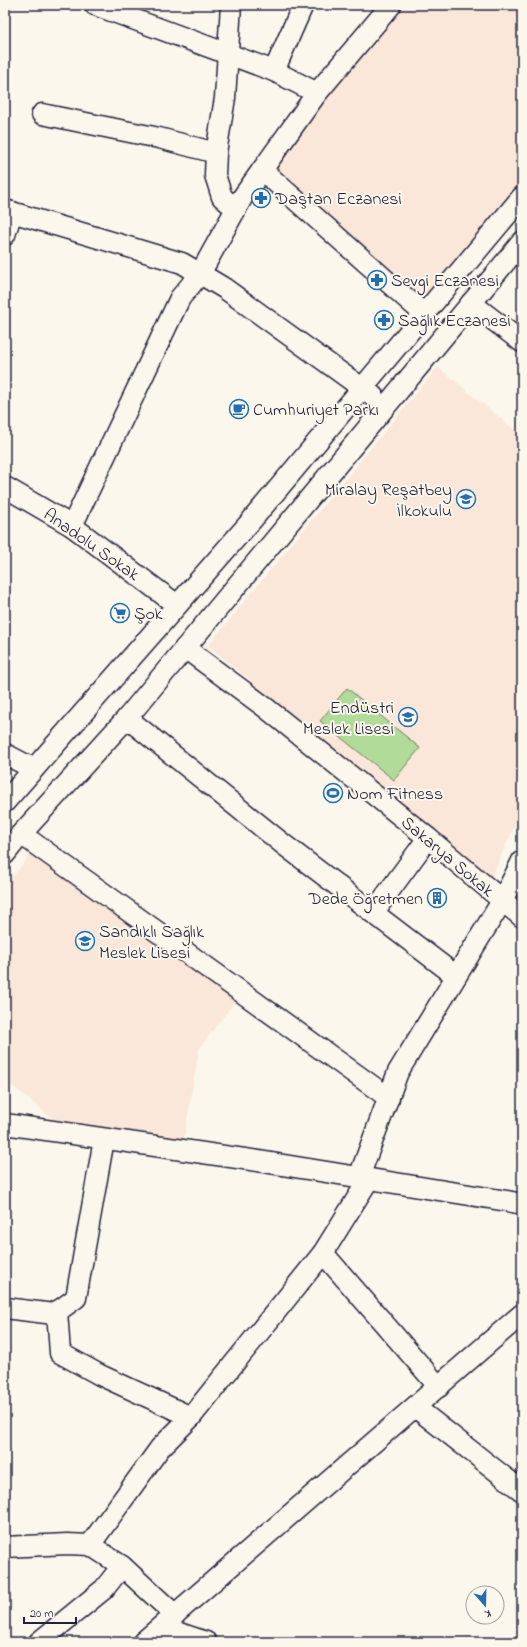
<svg xmlns="http://www.w3.org/2000/svg" width="527" height="1647" font-family="'Indie Flower',sans-serif">
<style>
.built{fill:#fae7d9}
.green{fill:#b1db98;stroke:#6a7e6a}
.lines{fill:none;stroke-linecap:round;stroke-linejoin:round}
.minor-casing{stroke:#22223b;stroke-width:23}
.minor{stroke:#fbf7ec;stroke-width:20}
.labels{text-anchor:middle;stroke-width:4;stroke-linejoin:round;paint-order:stroke}
.poi-label{font-size:18px;fill:#22223b;stroke:#fbf7ec;text-anchor:start}
.street-label{font-size:18px;fill:#22223b;stroke:#fbf7ec}
</style>
<rect width="100%" height="100%" fill="#fbf7ec"/>
<filter id="ink" filterUnits="userSpaceOnUse"><feTurbulence type="fractalNoise" baseFrequency=".025" numOctaves="2"/><feDisplacementMap in="SourceGraphic" scale="8" xChannelSelector="R" yChannelSelector="G"/><feConvolveMatrix kernelMatrix="1 2 1 2 8 2 1 2 1" color-interpolation-filters="sRGB"/></filter>
<g filter="url(#ink)">
<!-- built -->
<g class="built">
<polygon points="394,5 522,5 522,197 424,314 262,170"/>
<polygon points="438,367 522,436 522,809 492,876 381,788 208,646"/>
<polygon points="39,844 238,997 199,1049 183,1145 68,1131 5,1080 5,886"/>
</g>
<!-- green -->
<polygon class="green" points="347,688 420,748 394,780 320,721"/>
<g class="lines">
<defs>
<g id="minor">
<polyline points="95,5 274,71 317,93"/>
<polyline points="231,5 225,98 216,153 215,175 222,197 236,209"/>
<polyline points="274,71 303,5"/>
<polyline points="42,114 159,138 216,153"/>
<polyline points="262,170 424,314"/>
<polyline points="5,210 182,263 224,288 373,396"/>
<polyline points="5,235 12,212"/>
<polyline points="471,303 522,342"/>
<polyline points="5,487 72,526 177,605"/>
<polyline points="72,526 180,298 200,274 242,198 317,93 391,5"/>
<polyline points="185,648 266,708 428,838 522,917"/>
<polyline points="127,718 283,844 456,976"/>
<polyline points="5,754 34,769"/>
<polyline points="5,802 251,521 522,197"/>
<polyline points="21,834 389,1098"/>
<polyline points="5,854 21,834 127,718 522,242"/>
<polyline points="373,913 428,838"/>
<polyline points="5,1124 258,1161 507,1201 522,1204"/>
<polyline points="359,1177 398,1072 502,901 522,861"/>
<polyline points="323,1253 439,1387"/>
<polyline points="5,1308 54,1314 76,1298 104,1139"/>
<polyline points="57,1311 60,1353 100,1375 191,1417"/>
<polyline points="415,1407 522,1491"/>
<polyline points="90,1545 160,1448 191,1417 323,1253 369,1179"/>
<polyline points="5,1547 67,1544 90,1545 122,1566 175,1615"/>
<polyline points="161,1627 206,1642"/>
<polyline points="39,1642 104,1589 122,1566"/>
<polyline points="143,1642 522,1314"/>
</g>
</defs>
<!-- minor casing -->
<use href="#minor" class="minor-casing"/>
<!-- minor -->
<use href="#minor" class="minor"/>
</g>
</g>
<!-- icons -->
<defs>
<symbol id="pharmacy-ring" viewBox="-11 -11 22 22"><circle r="9.5" fill="#fbf7ec" stroke="#1f6fb2" stroke-width="1.5"/><path d="M-2-6h4v4h4v4h-4v4h-4v-4h-4v-4h4Z" fill="#1f6fb2"/></symbol>
<symbol id="cafe-ring" viewBox="-11 -11 22 22"><circle r="9.5" fill="#fbf7ec" stroke="#1f6fb2" stroke-width="1.5"/><path d="M-5.5-4.5H6V0H3Q3 3.5 0 3.5H-2.5Q-5.5 3.5-5.5 0ZM3-3.2v2h1.7v-2ZM-6 4.5H4V6H-6Z" fill="#1f6fb2"/></symbol>
<symbol id="school-ring" viewBox="-11 -11 22 22"><circle r="9.5" fill="#fbf7ec" stroke="#1f6fb2" stroke-width="1.5"/><path d="M0-5L7-2L0 1L-7-2ZM-4 1L0 2.5L4 1V4Q0 6-4 4Z" fill="#1f6fb2"/></symbol>
<symbol id="supermarket-ring" viewBox="-11 -11 22 22"><circle r="9.5" fill="#fbf7ec" stroke="#1f6fb2" stroke-width="1.5"/><path d="M-6-5.5h2.5l.6 2H6L4.5 2H-2.5L-4.4-4H-6ZM-1.5 3.2a1.3 1.3 0 1 0 .1 0ZM3 3.2a1.3 1.3 0 1 0 .1 0Z" fill="#1f6fb2"/></symbol>
<symbol id="stadium-ring" viewBox="-11 -11 22 22"><circle r="9.5" fill="#fbf7ec" stroke="#1f6fb2" stroke-width="1.5"/><path d="M0-5a6.5 5 0 1 0 0 10a6.5 5 0 1 0 0-10ZM-3.5-1.8h7v3.6h-7Z" fill="#1f6fb2"/></symbol>
<symbol id="building-ring" viewBox="-11 -11 22 22"><circle r="9.5" fill="#fbf7ec" stroke="#1f6fb2" stroke-width="1.5"/><path d="M-4-6H4V6H1V3H-1V6H-4ZM-2.5-4.3h1.7v1.8h-1.7ZM.8-4.3h1.7v1.8H.8ZM-2.5-1h1.7V.8h-1.7ZM.8-1h1.7V.8H.8Z" fill="#1f6fb2"/></symbol>
</defs>
<g fill-rule="evenodd">
<use href="#pharmacy-ring" x="250" y="187" width="22" height="22"/>
<use href="#pharmacy-ring" x="366" y="269" width="22" height="22"/>
<use href="#pharmacy-ring" x="373" y="309" width="22" height="22"/>
<use href="#cafe-ring" x="228" y="398" width="22" height="22"/>
<use href="#school-ring" x="455" y="488" width="22" height="22"/>
<use href="#supermarket-ring" x="109" y="602" width="22" height="22"/>
<use href="#school-ring" x="397" y="706" width="22" height="22"/>
<use href="#stadium-ring" x="322" y="782" width="22" height="22"/>
<use href="#building-ring" x="426" y="887" width="22" height="22"/>
<use href="#school-ring" x="74" y="930" width="22" height="22"/>
</g>
<g class="labels">
<!-- poi labels -->
<g class="poi-label">
<text x="275" y="204">Daştan Eczanesi</text>
<text x="391" y="286">Sevgi Eczanesi</text>
<text x="398" y="326">Sağlık Eczanesi</text>
<text x="253" y="415">Cumhuriyet Parkı</text>
<text x="452" y="495" text-anchor="end">Miralay Reşatbey<tspan x="452" dy="21">İlkokulu</tspan></text>
<text x="134" y="619">Şok</text>
<text x="394" y="713" text-anchor="end">Endüstri<tspan x="394" dy="21">Meslek Lisesi</tspan></text>
<text x="347" y="799">Nom Fitness</text>
<text x="423" y="904" text-anchor="end">Dede Öğretmen</text>
<text x="99" y="937">Sandıklı Sağlık<tspan x="99" dy="21">Meslek Lisesi</tspan></text>
</g>
<!-- street labels -->
<g class="street-label">
<text transform="translate(92 544) rotate(35)" y="6">Anadolu Sokak</text>
<text transform="translate(448 856) rotate(40)" y="6">Sakarya Sokak</text>
</g>
</g>
<!-- margin -->
<rect width="527" height="1647" fill="none" stroke="#fbf7ec" stroke-width="20"/>
<rect x="10" y="10" width="507" height="1627" fill="none" stroke="#22223b" stroke-width="1.5" filter="url(#ink)"/>
<!-- north arrow -->
<g transform="translate(485 1605) rotate(160)"><circle r="19" fill="#fbf7ec" stroke="#a4a2a5"/>
<path d="M0-3L7 15L0 10L-7 15Z" fill="#1f6fb2"/>
<text y="-6" font-size="11" font-weight="bold" text-anchor="middle" fill="#22223b">K</text>
</g>
<!-- scale -->
<path d="M24 1617v6h52v-6" fill="none" stroke="#22223b" stroke-width="2"/>
<text x="30" y="1617" font-size="12" fill="#22223b" stroke="#fbf7ec" stroke-width="3" paint-order="stroke">20 m</text>
</svg>
